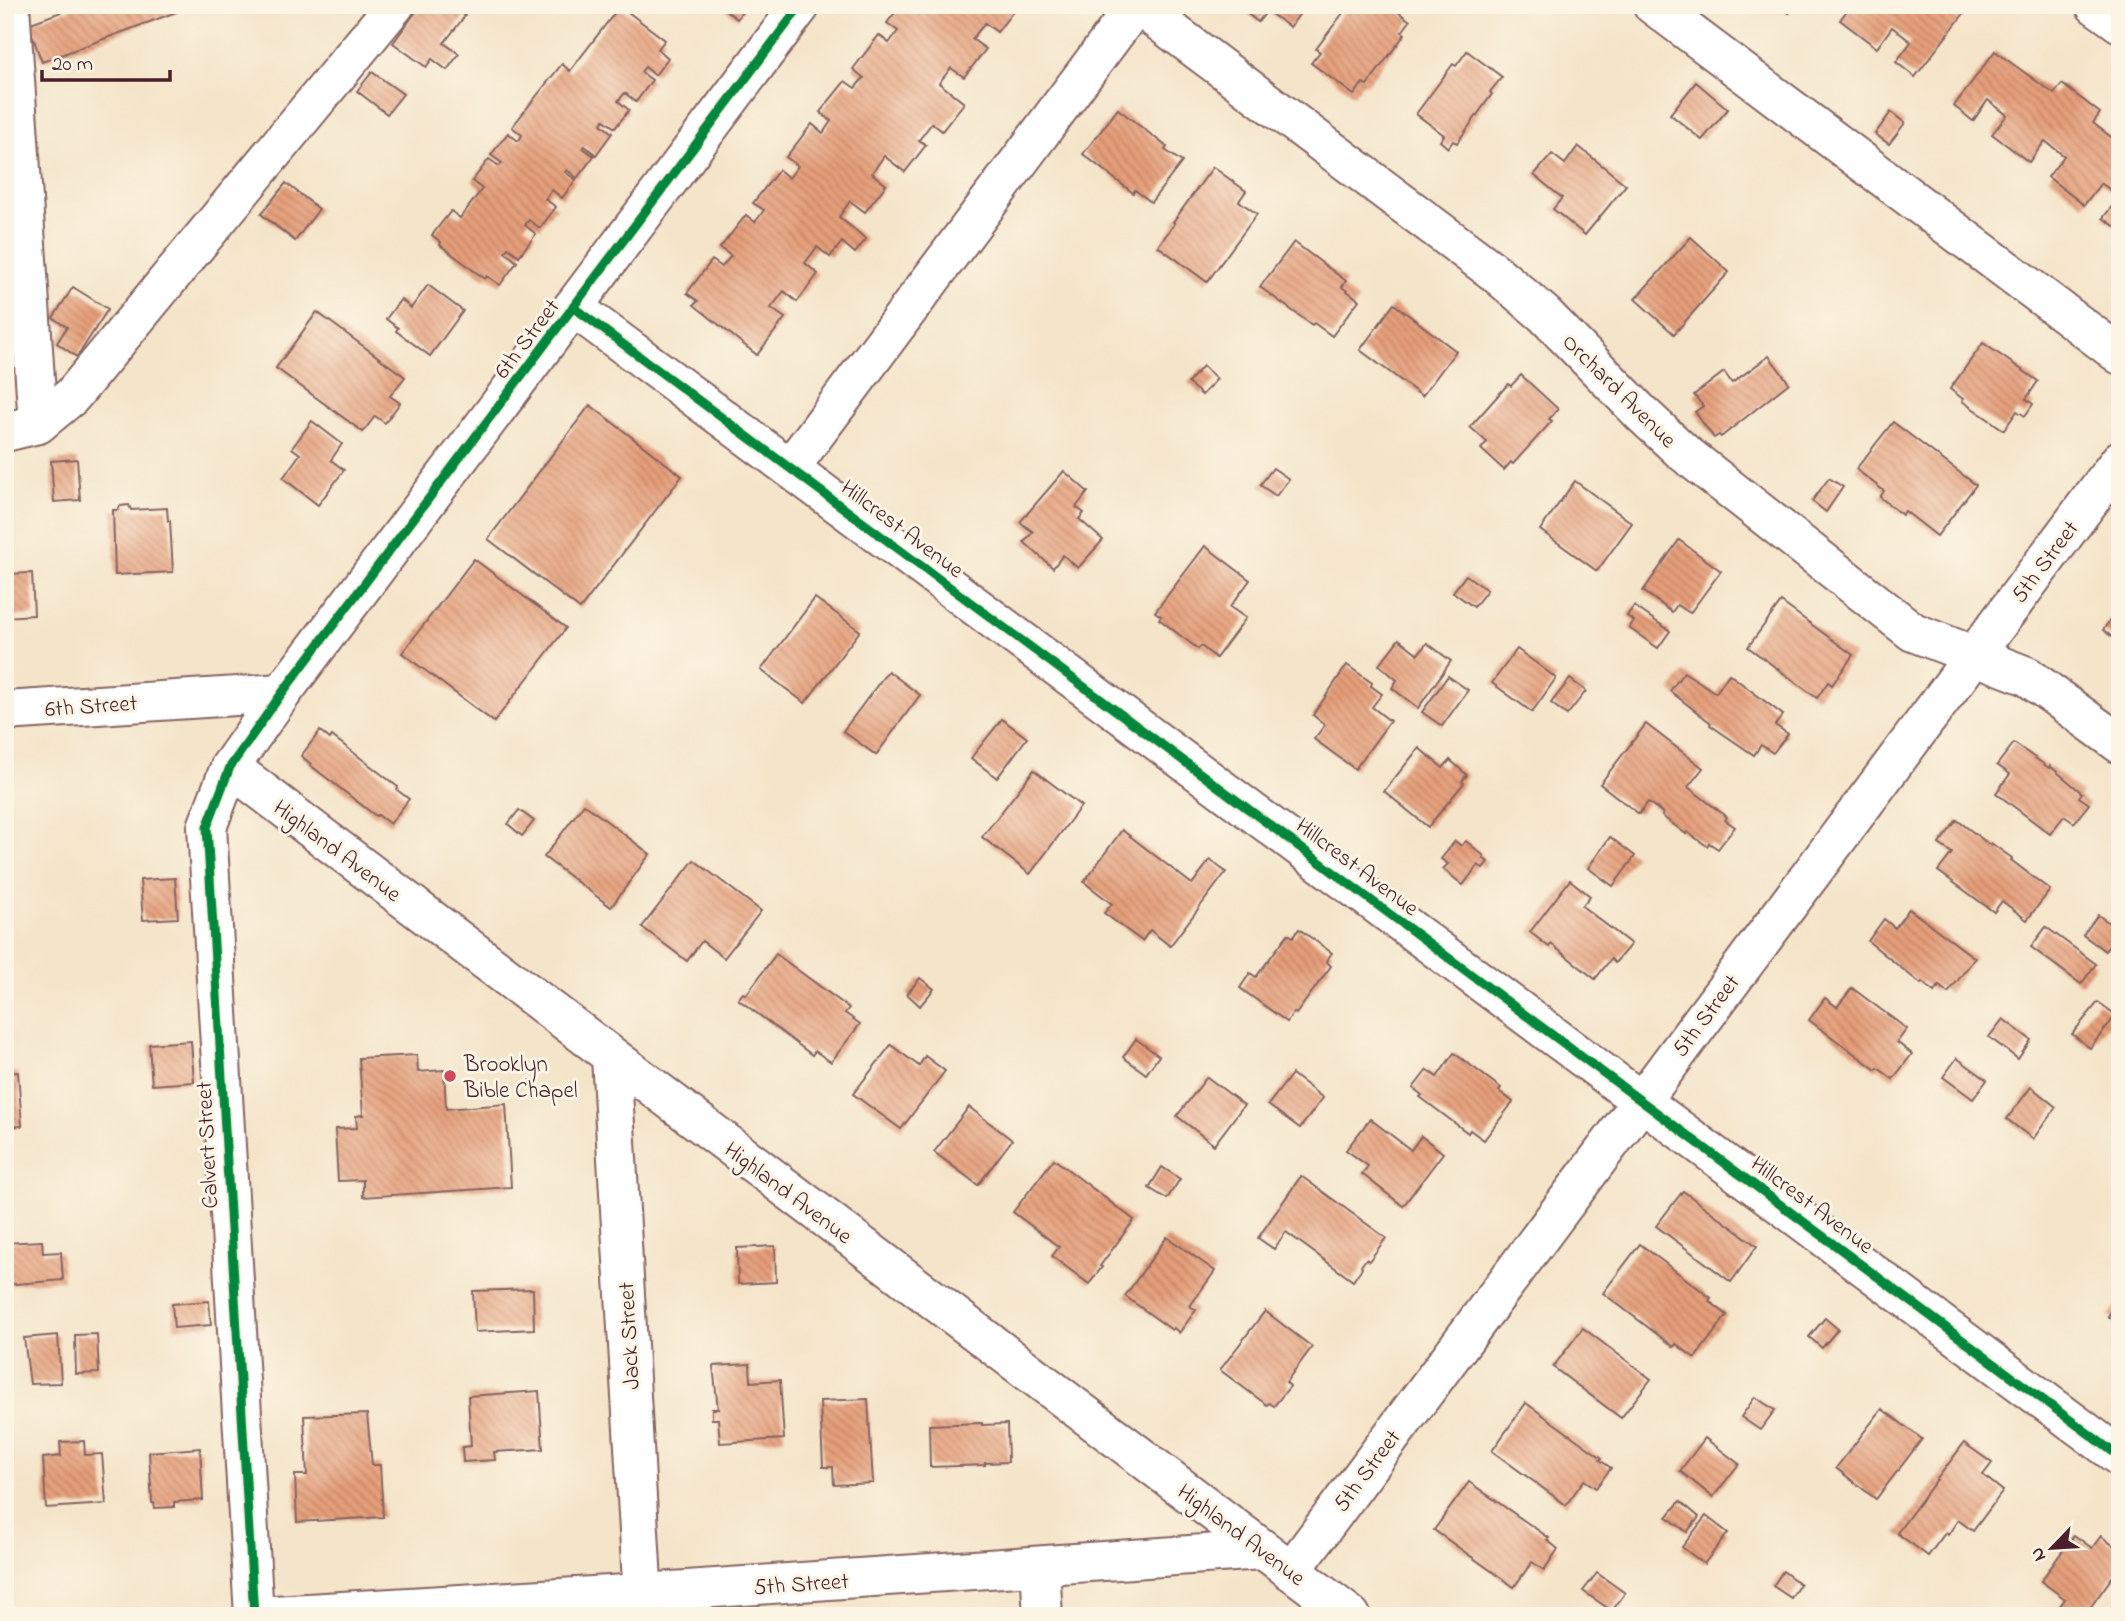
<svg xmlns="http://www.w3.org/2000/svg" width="2125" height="1621" font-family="'Indie Flower',sans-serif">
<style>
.building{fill:url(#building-back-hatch)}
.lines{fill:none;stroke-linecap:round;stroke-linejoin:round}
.minor-casing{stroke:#866462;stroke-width:42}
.minor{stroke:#fff;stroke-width:38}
.cycleway-casing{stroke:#fcf5e5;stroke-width:13}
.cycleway{stroke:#00873e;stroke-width:9}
.poi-dot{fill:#d1495b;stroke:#fcf5e5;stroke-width:2.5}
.labels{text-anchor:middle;stroke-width:6;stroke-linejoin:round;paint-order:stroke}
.street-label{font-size:23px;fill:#4a1f2b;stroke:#fcf5e5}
.poi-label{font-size:23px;fill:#4a1f2b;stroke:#fcf5e5;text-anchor:start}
</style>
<defs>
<pattern id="building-back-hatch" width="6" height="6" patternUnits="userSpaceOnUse" patternTransform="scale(1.75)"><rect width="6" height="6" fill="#e69f7a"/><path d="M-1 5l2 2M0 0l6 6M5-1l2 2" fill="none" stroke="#bc8164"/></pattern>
</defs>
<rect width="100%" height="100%" fill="#fcf5e5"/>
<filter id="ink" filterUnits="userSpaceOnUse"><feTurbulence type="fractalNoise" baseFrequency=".0143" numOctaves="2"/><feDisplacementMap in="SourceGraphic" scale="14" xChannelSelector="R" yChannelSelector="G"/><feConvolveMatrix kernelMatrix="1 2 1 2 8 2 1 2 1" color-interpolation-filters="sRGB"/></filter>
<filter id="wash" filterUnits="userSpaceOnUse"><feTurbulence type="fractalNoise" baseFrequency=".00686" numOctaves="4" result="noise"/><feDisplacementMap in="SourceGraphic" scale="28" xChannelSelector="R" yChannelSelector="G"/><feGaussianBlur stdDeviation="1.57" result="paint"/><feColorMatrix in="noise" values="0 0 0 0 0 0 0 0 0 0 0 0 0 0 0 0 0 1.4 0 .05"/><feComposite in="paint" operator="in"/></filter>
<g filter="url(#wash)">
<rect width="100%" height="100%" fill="#f4e4c9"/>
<g id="blocks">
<!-- building -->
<g class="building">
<polygon points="80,5 195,5 42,62 28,24"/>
<polygon points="421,5 451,5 465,16 444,43 459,54 447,70 432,59 426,67 393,43"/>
<polygon points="719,5 747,5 737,19"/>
<polygon points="901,5 1018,5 997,32 985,23 972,39 986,49 964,77 951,68 939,83 964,103 942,131 932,123 919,140 926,145 905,172 884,156 872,173 886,185 865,212 850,201 839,217 866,239 855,253 842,242 830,257 817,247 805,263 818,274 797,302 784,291 771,308 785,318 757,355 694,305 698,301 687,293 712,260 722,267 731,256 720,248 746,215 755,222 759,217 764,210 753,203 779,170 789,178 798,166 786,157 812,124 823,133 831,121 820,112 845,81 855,88 860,82 864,78 853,69 879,35 889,43 898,31 887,23"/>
<polygon points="1236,5 1306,5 1290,27 1267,11 1258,22"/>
<polygon points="1349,5 1389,5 1410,21 1402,32 1405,34 1367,85 1363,83 1354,95 1311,63 1320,52 1316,49"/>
<polygon points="1778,5 1795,5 1789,13"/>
<polygon points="1851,5 1957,5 1965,12 1915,77 1896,62 1911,42 1892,27 1877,48 1840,20"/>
<polygon points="620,6 665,40 658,49 668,58 655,75 645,67 641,72 652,80 636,102 625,93 618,101 629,110 615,128 604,120 601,124 612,133 596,155 585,146 583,148 594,156 577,178 567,170 565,172 576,180 562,198 552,190 545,199 556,207 540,228 529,220 525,225 536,234 519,256 508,248 505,252 517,262 500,285 487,276 485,279 440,245 441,242 432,235 451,211 460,218 482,189 472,181 489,159 499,166 502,163 491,155 508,133 518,141 520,139 522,135 512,127 562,64 570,71"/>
<polygon points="1467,51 1502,77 1490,92 1492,94 1457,143 1453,141 1448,148 1440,141 1444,135 1416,114 1453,64 1456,66"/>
<polygon points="1995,51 2054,94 2062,84 2100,113 2093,123 2120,144 2120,230 2103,218 2119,197 2101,183 2084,205 2048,177 2064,156 2045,141 2029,162 1992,134 2007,115 1988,100 1973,121 1954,106"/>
<polygon points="372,72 403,94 387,114 357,91"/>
<polygon points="1696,82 1728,109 1702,140 1670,114"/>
<polygon points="1118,109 1167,147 1165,150 1182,162 1151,202 1135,190 1133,193 1083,154"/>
<polygon points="1891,112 1905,123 1889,144 1875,134"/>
<polygon points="1578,146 1626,185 1585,235 1553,209 1562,198 1534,175 1552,154 1565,164"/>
<polygon points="1213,167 1246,191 1239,201 1257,214 1207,282 1158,246 1175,223 1173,222"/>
<polygon points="286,183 319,209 295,241 261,214"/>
<polygon points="1691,237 1729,272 1674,334 1635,299"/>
<polygon points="1294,242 1346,281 1342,287 1359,300 1332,336 1314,323 1312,325 1260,287"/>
<polygon points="428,285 463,311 430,356 396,331 398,328 386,319 401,299 411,308"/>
<polygon points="73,287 108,309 77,357 57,343 67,327 53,318"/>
<polygon points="1394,304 1456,351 1422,396 1360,350"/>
<polygon points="317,312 405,377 390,396 400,403 385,423 375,416 363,432 276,368"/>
<polygon points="1983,343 2038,381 2026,399 2033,404 2025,416 2017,411 2004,430 1962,401 1963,399 1950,389"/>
<polygon points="1769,356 1789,383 1721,437 1719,435 1714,438 1695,412 1703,406 1694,395 1724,372 1732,383"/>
<polygon points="1203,366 1217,379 1202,395 1188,383"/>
<polygon points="1521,375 1558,409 1549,419 1552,421 1513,464 1511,462 1504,470 1481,449 1487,442 1470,427 1508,384 1511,386"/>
<polygon points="590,405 682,476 580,609 488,539"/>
<polygon points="312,421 342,444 331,460 344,470 318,505 283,478 300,454 292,448"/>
<polygon points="1893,422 1976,485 1937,536 1905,511 1902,515 1880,497 1884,491 1856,469"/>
<polygon points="77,459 80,500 54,502 51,461"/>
<polygon points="1273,468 1289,479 1276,496 1260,485"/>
<polygon points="1064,471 1088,492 1076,507 1084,513 1079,519 1103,540 1078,568 1063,555 1053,568 1024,542 1033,532 1020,522"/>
<polygon points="1829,478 1843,487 1826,512 1812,501"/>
<polygon points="1575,481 1632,523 1597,571 1540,530"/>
<polygon points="129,505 131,510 167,508 168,521 170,521 173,572 115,575 113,510 118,510 120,506"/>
<polygon points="1679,540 1721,571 1690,613 1677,605 1672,612 1643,591"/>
<polygon points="1205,546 1250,580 1230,607 1246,618 1216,658 1201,646 1198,649 1159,619 1161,616 1155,612"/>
<polygon points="474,559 566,628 494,722 402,653"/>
<polygon points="32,573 34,615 5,617 5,574"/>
<polygon points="1466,575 1487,590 1474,607 1453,592"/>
<polygon points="815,598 860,631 805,703 761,670"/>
<polygon points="1781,602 1853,655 1832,685 1828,682 1817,698 1748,647"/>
<polygon points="1634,606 1670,631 1658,648 1629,628 1634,621 1627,616"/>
<polygon points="2120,606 2120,643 2103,630"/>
<polygon points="1399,639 1418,654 1427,643 1451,661 1418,708 1392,688 1397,680 1379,665"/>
<polygon points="1517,649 1556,678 1532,712 1492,683"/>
<polygon points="1347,665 1372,683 1371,686 1382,694 1372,707 1390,721 1355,769 1314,739 1325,725 1313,715"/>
<polygon points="888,671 920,695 876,755 843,731"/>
<polygon points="1684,672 1716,693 1729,674 1783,715 1775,725 1788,734 1773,753 1761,745 1754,755 1710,725 1711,723 1670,691"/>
<polygon points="1448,676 1468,690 1442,726 1422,712"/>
<polygon points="1570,679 1586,691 1567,715 1551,703"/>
<polygon points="1002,719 1027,738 997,778 971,758"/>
<polygon points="1646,724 1703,768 1688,787 1727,817 1725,820 1735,827 1718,849 1709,843 1707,846 1687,832 1686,834 1662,816 1663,813 1648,802 1639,814 1600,784"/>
<polygon points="320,731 330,739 332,736 398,787 397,790 409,799 390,824 378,815 376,816 310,765 311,764 301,756"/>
<polygon points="2014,743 2049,768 2050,766 2082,793 2079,797 2089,804 2074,823 2064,816 2050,834 1996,793 2010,774 1997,765"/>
<polygon points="1419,748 1443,768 1450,760 1467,775 1462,781 1464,783 1428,827 1384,791"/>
<polygon points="1034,770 1081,806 1030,874 982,837"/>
<polygon points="584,804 650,854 611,907 544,857"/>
<polygon points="519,810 534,821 522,836 508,824"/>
<polygon points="1957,820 1990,845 1991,843 2012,858 2011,860 2050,890 2027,920 2002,901 1994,912 1938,871 1952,853 1939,844"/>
<polygon points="1122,830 1192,884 1210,860 1226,872 1170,946 1150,930 1142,941 1104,913 1112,904 1084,882"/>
<polygon points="1610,837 1635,856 1613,886 1588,868"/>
<polygon points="1455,841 1461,846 1466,841 1484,856 1483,858 1488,862 1483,868 1478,865 1463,885 1443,869 1448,864 1441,859"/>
<polygon points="694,860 761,911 724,958 702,941 687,961 642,927"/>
<polygon points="175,878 178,918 143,920 140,880"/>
<polygon points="1570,880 1590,896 1582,906 1631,944 1615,963 1611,959 1595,979 1551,944 1549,947 1530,932"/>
<polygon points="1909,909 1975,958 1948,993 1939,986 1934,992 1922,982 1921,984 1868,941 1884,919 1895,928"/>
<polygon points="2098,915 2120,931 2105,951 2083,935"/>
<polygon points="2046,927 2096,964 2081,984 2031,947"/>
<polygon points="1299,929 1332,953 1326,961 1331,966 1296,1014 1294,1012 1287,1022 1240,988 1250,973 1256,977 1288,934 1293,937"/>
<polygon points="776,954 849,1008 845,1013 860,1024 831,1062 815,1051 812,1055 738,999 743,993 746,995"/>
<polygon points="920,978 934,989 920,1006 907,994"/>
<polygon points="1852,988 1907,1029 1897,1042 1912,1054 1893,1079 1878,1068 1876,1070 1809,1020 1825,998 1837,1007"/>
<polygon points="2098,1002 2116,1015 2090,1048 2072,1034"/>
<polygon points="2003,1019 2031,1040 2018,1059 1989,1037"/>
<polygon points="1136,1039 1159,1056 1146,1074 1123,1057"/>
<polygon points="191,1041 194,1082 152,1085 149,1044"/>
<polygon points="891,1045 919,1066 925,1056 945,1071 901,1129 853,1094"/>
<polygon points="1454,1053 1501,1088 1499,1091 1513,1102 1484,1140 1470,1130 1468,1133 1420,1097 1422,1095 1413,1088 1427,1070 1437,1077"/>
<polygon points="417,1055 418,1072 444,1070 446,1109 506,1104 511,1187 363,1197 363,1180 338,1181 335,1129 357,1128 356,1116 363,1115 359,1058"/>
<polygon points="1957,1058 1987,1080 1973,1099 1943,1077"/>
<polygon points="18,1072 22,1126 5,1127 5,1073"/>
<polygon points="1292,1074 1323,1098 1300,1128 1268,1105"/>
<polygon points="1207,1077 1244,1105 1214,1145 1177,1116"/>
<polygon points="2031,1087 2056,1107 2033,1139 2007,1119"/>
<polygon points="969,1107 1012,1140 978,1185 934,1152"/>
<polygon points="1370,1119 1411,1150 1421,1136 1443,1153 1403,1206 1362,1174 1368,1166 1346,1150"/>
<polygon points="1054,1159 1134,1220 1100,1266 1102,1267 1089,1284 1052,1256 1059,1247 1013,1212"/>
<polygon points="1162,1167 1180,1179 1167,1199 1149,1188"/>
<polygon points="1301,1176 1386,1238 1369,1261 1366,1259 1361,1266 1362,1268 1353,1281 1286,1232 1274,1249 1258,1238"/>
<polygon points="1683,1191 1757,1246 1731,1282 1656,1226"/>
<polygon points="1167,1237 1215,1271 1190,1306 1196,1310 1179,1333 1174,1328 1172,1330 1125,1296"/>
<polygon points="42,1241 43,1253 61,1252 63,1280 5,1285 5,1243"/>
<polygon points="1640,1244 1711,1298 1709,1301 1727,1315 1695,1358 1676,1344 1674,1347 1603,1293"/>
<polygon points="775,1246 776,1282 738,1284 737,1248"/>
<polygon points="533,1289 534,1329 475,1332 473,1291"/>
<polygon points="209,1301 211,1325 174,1328 172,1304"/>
<polygon points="2120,1301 2120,1325 2108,1316"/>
<polygon points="1265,1311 1312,1347 1286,1382 1290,1386 1274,1406 1269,1403 1267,1405 1220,1370"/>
<polygon points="1825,1318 1838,1329 1822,1348 1809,1337"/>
<polygon points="1583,1328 1651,1379 1621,1418 1553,1367"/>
<polygon points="97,1334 99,1373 76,1374 75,1335"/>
<polygon points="58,1335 61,1383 30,1384 24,1338"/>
<polygon points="750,1364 751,1382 780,1380 784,1439 720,1443 718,1419 712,1419 712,1409 718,1409 713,1366"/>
<polygon points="539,1391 543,1449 494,1452 495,1460 463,1462 462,1447 471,1446 468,1396"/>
<polygon points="1755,1397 1775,1410 1760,1430 1741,1417"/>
<polygon points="868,1399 873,1483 834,1485 833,1467 823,1467 820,1401"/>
<polygon points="1526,1403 1602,1458 1600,1460 1611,1468 1596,1488 1584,1480 1566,1505 1492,1451"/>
<polygon points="1882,1409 1922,1439 1876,1499 1836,1468"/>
<polygon points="367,1414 372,1465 380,1465 383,1517 297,1522 295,1475 307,1475 304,1416"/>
<polygon points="982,1423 982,1425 1007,1424 1008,1462 985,1463 985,1465 930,1467 929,1425"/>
<polygon points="9,1432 13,1512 9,1512 10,1527 5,1527 5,1433"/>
<polygon points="1705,1438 1739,1464 1713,1497 1680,1471"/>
<polygon points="84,1441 85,1455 102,1454 106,1504 46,1508 43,1458 61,1456 60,1442"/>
<polygon points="1964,1443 1992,1463 1983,1475 2003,1491 1973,1531 1958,1520 1948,1535 1946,1532 1928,1556 1897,1533"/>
<polygon points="200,1448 203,1500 174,1502 174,1507 155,1508 154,1503 152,1503 149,1452"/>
<polygon points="1469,1482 1549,1538 1547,1540 1558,1549 1544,1570 1532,1562 1514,1587 1434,1530"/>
<polygon points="1680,1501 1699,1517 1687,1532 1667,1517"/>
<polygon points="1706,1516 1728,1533 1704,1564 1682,1547"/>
<polygon points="2074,1535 2092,1548 2101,1536 2120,1551 2120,1560 2115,1566 2118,1569 2084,1616 2056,1616 2054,1614 2065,1599 2041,1581"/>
<polygon points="1783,1571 1800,1584 1791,1598 1773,1586"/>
<polygon points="1597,1573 1625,1593 1612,1611 1583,1591"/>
</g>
</g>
</g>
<g filter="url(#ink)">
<use href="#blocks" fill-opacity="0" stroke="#866462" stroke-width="2"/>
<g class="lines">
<defs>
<g id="minor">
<polyline points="10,5 38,424"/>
<polyline points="1137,5 1493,271 1544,314 1641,413 1683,452 1913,632 2027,676 2120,744"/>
<polyline points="1653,5 2120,355"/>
<polyline points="2095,5 2120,23"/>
<polyline points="573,307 2120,1457"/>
<polyline points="5,432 38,424 72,396 395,5"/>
<polyline points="790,468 1136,5"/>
<polyline points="5,711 282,693"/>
<polyline points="230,767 1351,1616"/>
<polyline points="611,1057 644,1616"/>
<polyline points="1040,1567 1043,1616"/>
<polyline points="1291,1571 2120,460"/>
<polyline points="254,1616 207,827 230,767 282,693 801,5"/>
<polyline points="257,1616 643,1593 1262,1550"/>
</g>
</defs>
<!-- minor casing -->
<use href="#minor" class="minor-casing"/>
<!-- minor -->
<use href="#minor" class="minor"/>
<defs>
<g id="cycleway">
<polyline points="573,307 2120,1457"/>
<polyline points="254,1616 207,827 230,767 282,693 801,5"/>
</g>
</defs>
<!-- cycleway casing -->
<use href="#cycleway" class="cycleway-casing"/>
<!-- cycleway -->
<use href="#cycleway" class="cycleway"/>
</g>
</g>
<!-- markers -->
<circle class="poi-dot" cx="450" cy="1076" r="7"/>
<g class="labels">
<!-- street labels -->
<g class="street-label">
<text transform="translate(526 338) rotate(-53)" y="8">6th Street</text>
<text transform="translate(1620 390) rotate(45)" y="8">Orchard Avenue</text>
<text transform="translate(903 528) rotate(37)" y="8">Hillcrest Avenue</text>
<text transform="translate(2044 561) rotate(-53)" y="8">5th Street</text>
<text transform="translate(91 705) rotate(-4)" y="8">6th Street</text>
<text transform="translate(338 850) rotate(37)" y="8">Highland Avenue</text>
<text transform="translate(1358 866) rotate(37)" y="8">Hillcrest Avenue</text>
<text transform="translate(1705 1015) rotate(-53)" y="8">5th Street</text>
<text transform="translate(206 1145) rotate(-93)" y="8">Calvert Street</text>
<text transform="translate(789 1192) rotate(37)" y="8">Highland Avenue</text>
<text transform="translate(1813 1204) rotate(37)" y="8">Hillcrest Avenue</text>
<text transform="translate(628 1336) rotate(-93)" y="8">Jack Street</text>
<text transform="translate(1366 1470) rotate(-53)" y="8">5th Street</text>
<text transform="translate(1242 1534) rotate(37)" y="8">Highland Avenue</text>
<text transform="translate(801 1583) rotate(-4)" y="8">5th Street</text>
</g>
<!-- poi labels -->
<g class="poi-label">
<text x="464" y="1071">Brooklyn<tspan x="464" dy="26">Bible Chapel</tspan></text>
</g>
</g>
<!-- margin -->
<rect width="2125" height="1621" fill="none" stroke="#fcf5e5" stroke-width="28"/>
<!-- north arrow -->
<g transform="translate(2052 1548) rotate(245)" stroke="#fcf5e5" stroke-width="5" paint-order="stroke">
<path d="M0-5L12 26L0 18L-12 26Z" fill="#4a1f2b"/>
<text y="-10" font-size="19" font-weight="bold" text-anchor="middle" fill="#4a1f2b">N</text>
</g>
<!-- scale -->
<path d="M42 70v10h128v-10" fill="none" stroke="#4a1f2b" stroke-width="3.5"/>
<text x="52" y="70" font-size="21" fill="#4a1f2b" stroke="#fcf5e5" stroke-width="5" paint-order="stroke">20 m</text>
</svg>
